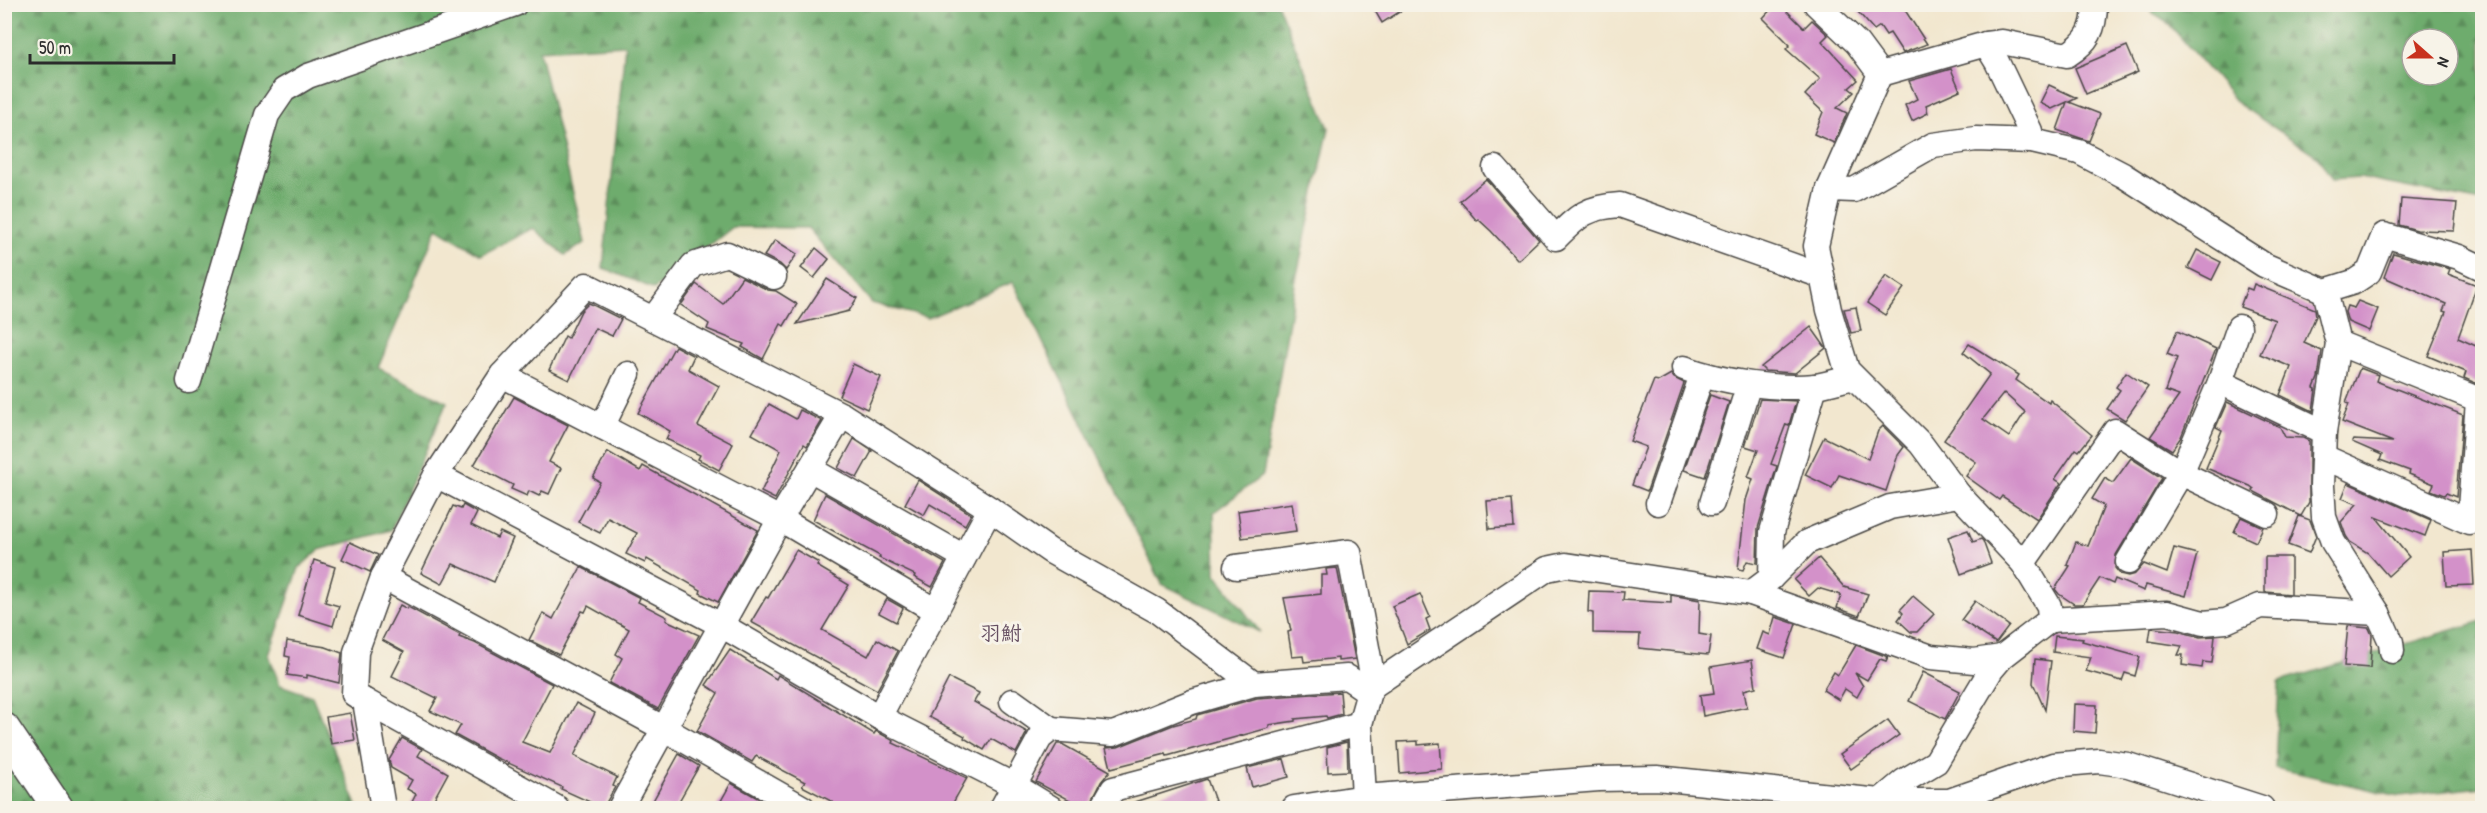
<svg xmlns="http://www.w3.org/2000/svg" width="2487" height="813" font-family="'Patrick Hand','Klee One',sans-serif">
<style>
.forest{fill:url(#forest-firs);stroke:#4c6c4c;stroke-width:1.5;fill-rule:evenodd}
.building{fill:#d391c9;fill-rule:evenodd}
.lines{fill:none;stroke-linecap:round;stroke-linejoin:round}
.minor-casing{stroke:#494744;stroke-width:27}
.major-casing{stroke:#494744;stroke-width:33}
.minor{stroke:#fff;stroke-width:24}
.major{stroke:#fff;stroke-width:30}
.labels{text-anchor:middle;stroke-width:6;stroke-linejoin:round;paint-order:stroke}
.quarter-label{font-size:21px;font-weight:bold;fill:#664f62;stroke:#f7f3e8}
</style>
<defs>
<pattern id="forest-firs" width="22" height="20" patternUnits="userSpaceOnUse" patternTransform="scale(1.5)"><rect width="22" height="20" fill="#6eac6d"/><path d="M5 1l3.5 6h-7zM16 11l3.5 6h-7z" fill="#5b8c5a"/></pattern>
</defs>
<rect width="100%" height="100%" fill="#f7f3e8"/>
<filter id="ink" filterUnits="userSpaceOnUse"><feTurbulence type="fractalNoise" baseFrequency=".0167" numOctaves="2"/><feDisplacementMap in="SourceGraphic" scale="12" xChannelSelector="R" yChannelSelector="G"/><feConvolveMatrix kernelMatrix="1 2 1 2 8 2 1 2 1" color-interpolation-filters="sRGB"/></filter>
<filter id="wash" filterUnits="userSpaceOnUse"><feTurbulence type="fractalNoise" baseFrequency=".008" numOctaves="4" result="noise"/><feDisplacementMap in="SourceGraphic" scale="24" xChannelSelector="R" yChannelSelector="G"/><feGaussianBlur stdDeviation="1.35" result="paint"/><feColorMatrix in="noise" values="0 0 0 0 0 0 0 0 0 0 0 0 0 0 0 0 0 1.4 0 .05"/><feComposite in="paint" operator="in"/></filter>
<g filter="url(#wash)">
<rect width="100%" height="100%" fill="#f2e7cf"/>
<!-- forest -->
<g class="forest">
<polygon points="5,5 1278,5 1329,128 1296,279 1263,475 1214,512 1216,574 1260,632 1162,584 1013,282 928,318 872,303 808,228 733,227 654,289 603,268 625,45 539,50 585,243 565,255 533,228 481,255 437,228 378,368 447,402 391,530 319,550 299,568 269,655 280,685 312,696 358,808 5,808"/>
<path d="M2148 5H2482V202L2359 178 2332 180 2317 156 2237 103 2169 24 2152 13ZM2412 39H2448V75H2412Z"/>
<polygon points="2482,621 2482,787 2399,796 2275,768 2279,682"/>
</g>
<g id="blocks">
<!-- building -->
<g class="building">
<polygon points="1371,4 1412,4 1382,23"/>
<polygon points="1776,4 1780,4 1804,28 1812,20 1828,35 1822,41 1858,80 1849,88 1854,92 1837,108 1847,113 1834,143 1814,134 1823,112 1805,95 1820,79 1786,49 1790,45 1763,18"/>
<polygon points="1851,4 1901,4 1927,44 1903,53 1890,33 1886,35 1880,26 1874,30"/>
<polygon points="2127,46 2138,72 2086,94 2075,68"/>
<polygon points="1951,69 1960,90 1926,105 1928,113 1912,121 1905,105 1917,99 1909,81"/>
<polygon points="2049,85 2077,98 2069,102 2100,114 2089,141 2057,130 2067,102 2052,109 2040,103"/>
<polygon points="1486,179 1539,240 1518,260 1491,231 1478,219 1477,221 1460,201"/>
<polygon points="2401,199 2457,203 2454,231 2417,230 2399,225"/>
<polygon points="775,240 797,254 786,270 780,264 764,256"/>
<polygon points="816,248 829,259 814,278 801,268"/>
<polygon points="2197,250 2221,262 2212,280 2188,268"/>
<polygon points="2393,253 2450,269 2448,274 2477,285 2458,338 2476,346 2482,333 2482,386 2464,378 2466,372 2428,356 2446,312 2443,311 2446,304 2384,277"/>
<polygon points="1886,276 1904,288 1885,315 1867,303"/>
<polygon points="742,277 768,290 776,291 797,304 784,326 781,324 763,359 742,347 744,344 707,329 709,324 681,305 696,284 723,304"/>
<polygon points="827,279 857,298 849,311 797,324"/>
<polygon points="2254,284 2315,309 2316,316 2304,343 2322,351 2318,378 2314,388 2316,389 2313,411 2280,395 2291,367 2260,354 2275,320 2240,307 2247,288 2252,290"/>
<polygon points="2358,301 2378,309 2369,331 2348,322 2345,312 2347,306 2354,308"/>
<polygon points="589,303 621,319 612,336 595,328 569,380 549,370 565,336 568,338 581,311"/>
<polygon points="1856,307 1861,331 1851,333 1844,309"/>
<polygon points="1811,327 1826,348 1795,373 1765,371 1761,367"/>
<polygon points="2177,331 2216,349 2181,437 2172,450 2150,437 2179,396 2165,391 2177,358 2167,354"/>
<path d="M1969 344 2019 375 2016 380 2049 403 2050 400 2092 435 2079 451 2076 449 2055 479 2061 483 2037 519 2002 496 1999 500 1966 476 1976 462 1944 440 1990 374 1963 352ZM2004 393 2025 412 2009 437 1983 419Z"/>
<polygon points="675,346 694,356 688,369 719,386 698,426 733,444 719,470 698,459 700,455 666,439 670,431 638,413"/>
<polygon points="853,364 881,377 867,409 839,396"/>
<polygon points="2360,368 2378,375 2376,381 2463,415 2456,497 2446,493 2444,495 2431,490 2434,484 2409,474 2410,471 2380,460 2382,455 2352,442 2353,440 2393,442 2342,422 2349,404 2346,403"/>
<polygon points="2126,372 2148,387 2125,420 2107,409 2120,390 2116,387"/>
<polygon points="1671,374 1674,378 1684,383 1647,491 1632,485 1646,447 1630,441 1654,380 1659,381"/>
<polygon points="1710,395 1729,402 1705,477 1684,470"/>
<polygon points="514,397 568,425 549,462 561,468 549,494 542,491 539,496 529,491 527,496 511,489 513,485 474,465"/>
<polygon points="1760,399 1796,401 1789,425 1786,424 1771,464 1777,466 1758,528 1757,563 1747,561 1743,570 1738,569 1746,500 1753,479 1748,477 1758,450 1745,446"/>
<polygon points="2227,402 2280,427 2285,437 2303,438 2309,441 2309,502 2301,516 2253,491 2254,489 2250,486 2206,468 2222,430 2216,427"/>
<polygon points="769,404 796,419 800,410 822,421 807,446 804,444 775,499 761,492 781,450 752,434"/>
<polygon points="1883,426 1904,447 1898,455 1886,491 1839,475 1832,488 1805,475 1824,437 1868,459 1878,431"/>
<polygon points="854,439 872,451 857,478 838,468"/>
<polygon points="608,452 640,471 643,466 758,530 718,602 700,593 701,590 647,559 645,563 626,554 637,533 608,518 600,533 578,522 600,482 593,478"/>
<polygon points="2131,458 2162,478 2116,555 2115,568 2120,574 2128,576 2135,574 2144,564 2167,573 2174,548 2197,554 2186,596 2146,585 2144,591 2115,579 2113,584 2100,578 2083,604 2074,604 2059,594 2055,589 2070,566 2067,565 2076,542 2088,546 2104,506 2092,499 2105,478 2113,483"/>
<polygon points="918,480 971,514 965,525 930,504 924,515 905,504"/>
<polygon points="2348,483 2431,520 2425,536 2376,517 2409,557 2388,576 2368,553 2350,542 2346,536 2341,522 2357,504 2342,498"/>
<polygon points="825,494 945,563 932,587 914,577 915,575 879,558 880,556 813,520"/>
<polygon points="1512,499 1514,527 1489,529 1487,501"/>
<polygon points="1292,503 1296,531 1242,538 1238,511"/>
<polygon points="463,505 477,513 471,525 497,538 500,532 513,538 494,582 453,564 442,584 421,573 453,506 461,509"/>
<polygon points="2299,516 2310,520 2316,536 2309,553 2288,545"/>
<polygon points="2241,517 2263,527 2256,542 2234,532"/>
<polygon points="1968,530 1973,542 1981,539 1983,541 1991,563 1961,574 1948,537"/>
<polygon points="350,542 378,555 370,572 342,559"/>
<polygon points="796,550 819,563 817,566 849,585 822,630 868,656 877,639 898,651 877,690 751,622 766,597 768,598"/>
<polygon points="2472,550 2474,585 2446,586 2444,552"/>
<polygon points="2265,557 2291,557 2291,594 2265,592"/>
<polygon points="1819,558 1844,587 1868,594 1859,616 1837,608 1841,595 1818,588 1809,596 1794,580"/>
<polygon points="314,560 335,567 325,602 339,606 333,626 298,615"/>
<polygon points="581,567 640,598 638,602 667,617 666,620 699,635 658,709 609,683 622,658 616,654 629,629 588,606 585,612 582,611 559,655 529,640 543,613 553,619"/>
<polygon points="1337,568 1355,659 1338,661 1338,658 1304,662 1303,656 1292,657 1288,632 1291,631 1284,598 1321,594 1321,575 1327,575 1326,569"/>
<polygon points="1589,591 1624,592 1623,600 1671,603 1671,595 1700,600 1699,634 1711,636 1708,655 1639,648 1640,634 1593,633 1593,613 1588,612"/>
<polygon points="1420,594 1430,617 1426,619 1430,630 1407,644 1392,606"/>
<polygon points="1913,596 1934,614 1917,632 1911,632 1898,620 1903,613 1900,610"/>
<polygon points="887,599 903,608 896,622 879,613"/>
<polygon points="1975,601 2009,626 1996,643 1961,620"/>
<polygon points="400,605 407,609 408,607 460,635 459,637 475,643 552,684 522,742 550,753 576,703 595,713 574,756 617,777 613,786 615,787 603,808 561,789 562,787 497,758 455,735 461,725 430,711 437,698 392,676 404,652 382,640"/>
<polygon points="1775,617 1796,624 1784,658 1757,649 1763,632 1770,635"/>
<polygon points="2348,626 2369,628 2372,635 2370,668 2344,666"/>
<polygon points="2151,628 2178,631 2200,637 2215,636 2212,663 2203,662 2202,668 2182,665 2183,655 2178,655 2182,646 2149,641"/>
<polygon points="2055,636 2083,639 2082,641 2140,657 2135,676 2125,673 2122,681 2086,671 2091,657 2053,652"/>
<polygon points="287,641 326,647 342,653 339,683 307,675 307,678 287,675 290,657 285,656"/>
<polygon points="1856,645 1888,657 1886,661 1880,659 1867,680 1855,673 1863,686 1857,697 1845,689 1839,700 1823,690 1834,672 1838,675"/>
<polygon points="730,650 776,679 778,675 874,734 876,731 894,741 893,743 967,778 950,808 830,808 833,802 802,786 805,782 756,756 752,762 697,731 718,693 706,685"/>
<polygon points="2035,659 2051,661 2045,710 2033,683"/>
<polygon points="1752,660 1756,687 1744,690 1747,707 1703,716 1700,695 1714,693 1710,667"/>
<polygon points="1923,672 1960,691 1945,719 1909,701"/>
<polygon points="949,678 979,693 974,702 1027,732 1016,753 991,739 984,750 964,738 965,736 929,717"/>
<polygon points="1340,692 1342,714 1327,718 1326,716 1295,719 1295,721 1269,725 1269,728 1167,756 1166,754 1111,768 1106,748 1118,747 1173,725 1196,719 1197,715 1257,698"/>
<polygon points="2074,704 2097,705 2095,733 2073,731"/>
<polygon points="350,713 355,740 331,744 326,717"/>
<polygon points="1888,720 1899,735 1851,769 1840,754"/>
<polygon points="402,738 422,749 418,756 448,773 429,808 409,808 416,794 407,789 412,780 391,768 389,760"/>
<polygon points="1418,741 1418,745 1440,743 1442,769 1400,773 1398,742"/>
<polygon points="1347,742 1348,771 1328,772 1327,747"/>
<polygon points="1057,744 1062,744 1110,771 1101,782 1088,808 1065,808 1070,800 1036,782"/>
<polygon points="679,754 699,766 675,808 649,808"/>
<polygon points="1284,759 1289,777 1252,787 1247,768"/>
<polygon points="1207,779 1215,801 1193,808 1130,808 1129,804"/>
<polygon points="731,783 775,808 717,808"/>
</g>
</g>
</g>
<g filter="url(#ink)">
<use href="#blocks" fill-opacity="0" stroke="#494744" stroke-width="1.5"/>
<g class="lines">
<defs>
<g id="minor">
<polyline points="1816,4 1857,43 1880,74 1829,189 1816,246 1829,310 1847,370 1921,444 1959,495 2023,563 2049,606 2050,620 2002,657 1991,670 1936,762 1904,781 1880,801 1876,808"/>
<path d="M1986 44 2002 42 2067 55C2088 42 2095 29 2095 4"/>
<polyline points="1880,74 1986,44 1997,62 2030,131 2032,141"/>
<path d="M1495 168 1556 238C1579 215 1587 207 1620 205L1822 276"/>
<polyline points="1829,189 1854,190 1933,145 1976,139 2032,141 2079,152 2123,175 2264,265 2325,291 2354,282 2369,272 2384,235 2459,257 2482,268"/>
<polyline points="2325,291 2338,343 2324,432 2322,486 2324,517 2333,542 2378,613 2391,642 2392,651"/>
<polyline points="653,319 693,265 727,254 774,277"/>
<polyline points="2338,343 2482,401"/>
<path d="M1684 368C1721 382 1777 390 1816 386 1828 384 1841 380 1853 377"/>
<polyline points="502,375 780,519 936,611"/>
<polyline points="189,381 267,115 284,90 308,76 515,4"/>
<polyline points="2220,382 2324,432"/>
<polyline points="602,427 628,374"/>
<polyline points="2324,457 2469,522 2478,401"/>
<polyline points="810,469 964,557"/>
<polyline points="436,475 721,625 879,717 1015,786 1051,808"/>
<polyline points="1658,503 1702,375"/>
<polyline points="1712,503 1749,384"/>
<polyline points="990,509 1050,551 1157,611 1254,684"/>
<polyline points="2128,562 2181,473 2220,382 2239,327"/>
<polyline points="2023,563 2115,431 2181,473 2267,514"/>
<polyline points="1236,567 1349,552 1374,685"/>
<polyline points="383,577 663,728 803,808"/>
<polyline points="1771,578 1772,532 1815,386"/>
<polyline points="1751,593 1931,657 1974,661 2002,657"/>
<polyline points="2050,620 2167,613 2203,623 2226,621 2260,606 2378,613"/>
<polyline points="1369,692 1374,685 1547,569 1566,565 1751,593 1771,578 1807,542 1890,507 1959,495"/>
<polyline points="365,701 557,808"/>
<polyline points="1012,701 1051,729"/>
<polyline points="383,808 365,701 354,694 356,652 383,577 436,475 502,375 586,285 842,415 990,509 879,717"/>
<polyline points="620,808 780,519 842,415"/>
<polyline points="1002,808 1040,738 1051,729 1113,734 1192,702 1254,684 1347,677 1369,692 1360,724 1364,797 1367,808"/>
<polyline points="1102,808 1113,789 1360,724"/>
<polyline points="1294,808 1364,797 1599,779 1657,778 1880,801 1949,801 2053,765 2099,761 2128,765 2262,808"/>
</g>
<polyline id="major" points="4,728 58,808"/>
</defs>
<!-- minor casing -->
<use href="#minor" class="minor-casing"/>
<!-- major casing -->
<use href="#major" class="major-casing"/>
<!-- minor -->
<use href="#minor" class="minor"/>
<!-- major -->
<use href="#major" class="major"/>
</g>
</g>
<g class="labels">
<!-- quarter labels -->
<g class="quarter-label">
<text x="1001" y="640">羽鮒</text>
</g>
</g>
<!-- margin -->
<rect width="2487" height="813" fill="none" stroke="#f7f3e8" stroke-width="24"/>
<!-- north arrow -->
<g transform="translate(2430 57) rotate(111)"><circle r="28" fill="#f7f3e8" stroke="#a5a39c" stroke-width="1.5"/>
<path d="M0-4.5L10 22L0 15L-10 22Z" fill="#c8321e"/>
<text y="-9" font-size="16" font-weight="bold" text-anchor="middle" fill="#2b2b2b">N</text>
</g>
<!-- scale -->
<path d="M30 54v9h144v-9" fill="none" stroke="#2b2b2b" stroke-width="3"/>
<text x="39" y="54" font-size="18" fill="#2b2b2b" stroke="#f7f3e8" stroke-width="4.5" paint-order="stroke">50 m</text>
</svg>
